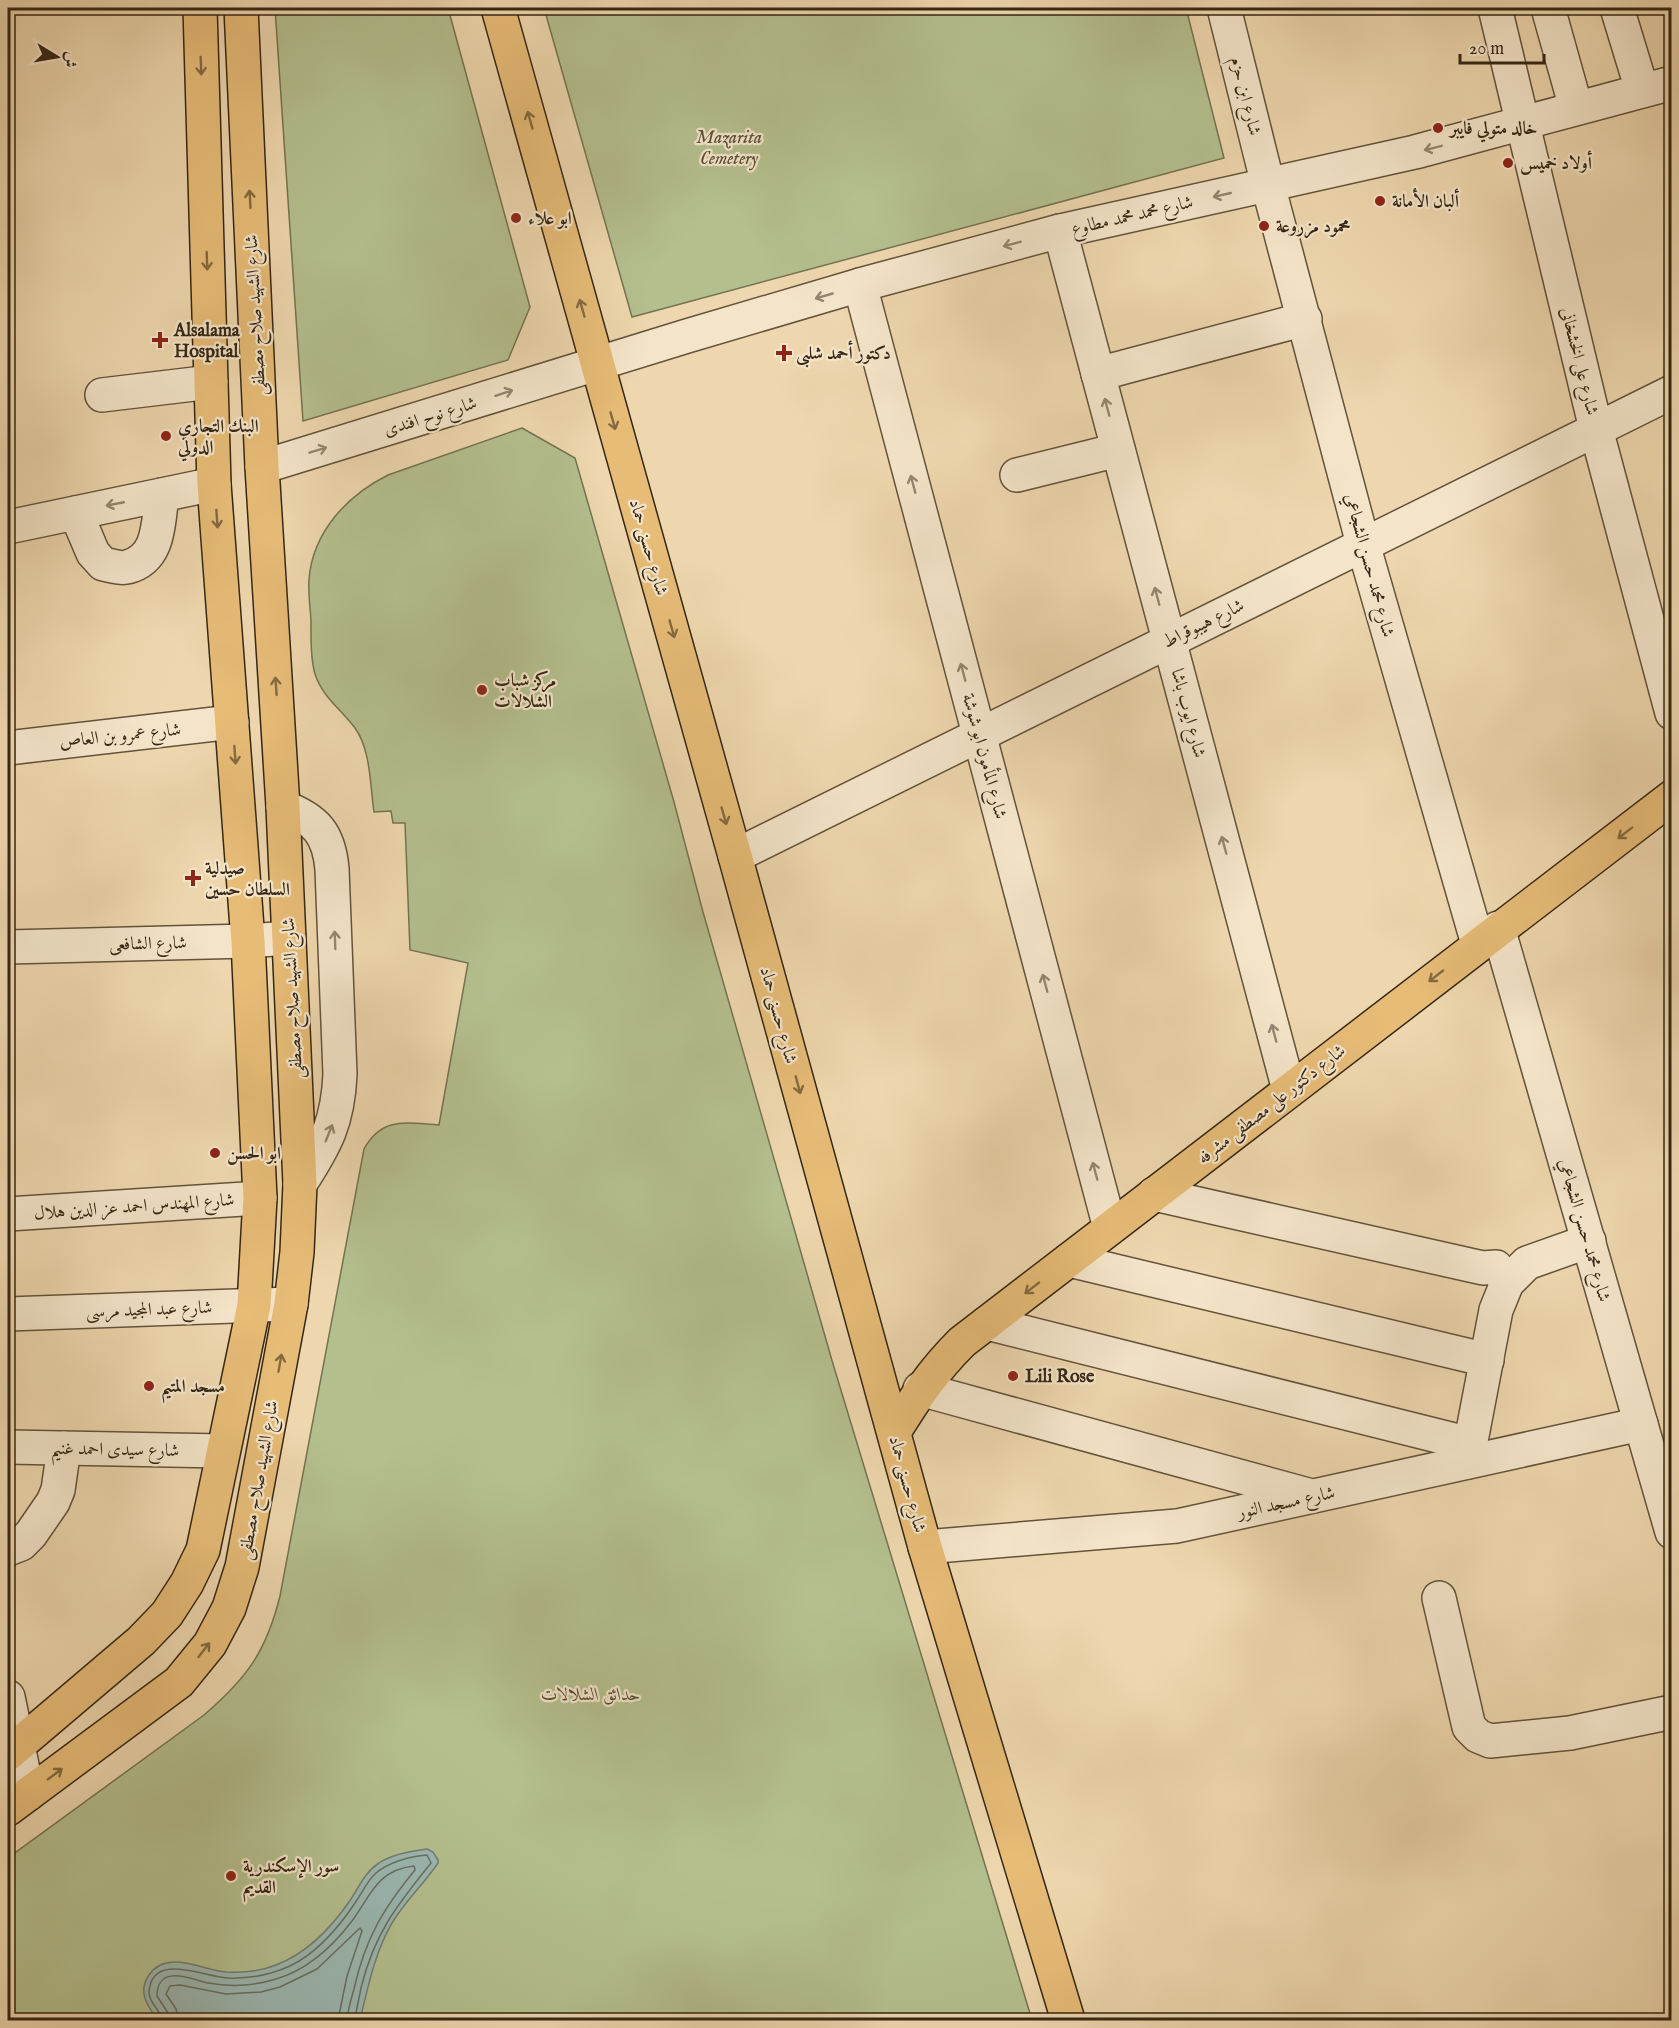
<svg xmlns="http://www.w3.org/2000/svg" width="1679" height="2028" font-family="'IM FELL English',Amiri,serif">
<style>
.green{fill:#b4bf8e;stroke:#747352;stroke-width:1.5}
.water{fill:#9bb8b2;stroke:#727e73;stroke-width:1.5}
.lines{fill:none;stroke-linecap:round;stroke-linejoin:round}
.shore{stroke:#687064;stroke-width:1.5}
.minor-casing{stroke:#63533b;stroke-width:36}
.major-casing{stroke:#352715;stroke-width:36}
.minor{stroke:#f4e5ca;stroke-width:33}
.major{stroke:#e7bc77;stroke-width:33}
.oneway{stroke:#856a41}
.oneway2{stroke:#948670}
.poi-dot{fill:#8f2418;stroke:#f4e5ca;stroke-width:2}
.labels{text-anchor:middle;stroke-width:4.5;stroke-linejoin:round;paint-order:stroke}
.street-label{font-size:18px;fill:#352715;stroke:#f4e5ca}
.poi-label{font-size:18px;font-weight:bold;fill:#352715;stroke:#f4e5ca;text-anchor:start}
.park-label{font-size:18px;font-style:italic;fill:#554d33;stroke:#f4e5ca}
</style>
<rect width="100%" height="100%" fill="#eed7ae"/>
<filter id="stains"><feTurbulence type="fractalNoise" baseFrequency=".00333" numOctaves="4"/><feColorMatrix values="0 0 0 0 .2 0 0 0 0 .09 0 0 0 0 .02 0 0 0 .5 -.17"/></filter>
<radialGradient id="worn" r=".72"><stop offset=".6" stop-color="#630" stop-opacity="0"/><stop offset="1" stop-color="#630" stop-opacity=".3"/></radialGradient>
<!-- green -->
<g class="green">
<polygon points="275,8 448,8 530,307 508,360 303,421"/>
<polygon points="544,8 1186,8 1224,158 632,317"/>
<path d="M522 428 575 458 674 802 703 912 833 1364 1032 2020H8V1858L204 1715C247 1678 266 1652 280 1596L364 1149C382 1116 406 1123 439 1125L468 963 410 950 405 823H393L391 811 374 812C370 786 371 750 355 728 341 709 323 698 315 674 310 657 311 637 311 620 310 606 308 592 309 579 313 531 348 495 388 475Z"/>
</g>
<!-- water -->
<path class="water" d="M427 1849 433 1852 438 1860V1863C424 1884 405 1901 392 1923 375 1952 368 1987 360 2020H157C148 2005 137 1993 149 1975 167 1949 202 1970 226 1972 243 1973 261 1971 276 1965 308 1953 332 1927 351 1899 359 1887 365 1872 379 1863 392 1854 411 1851 427 1849Z"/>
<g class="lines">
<!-- shore -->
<g class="shore">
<path d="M162 2020C161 2010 149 2004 149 1992 152 1951 204 1977 227 1978 249 1979 270 1975 290 1966 317 1953 339 1927 355 1903 362 1893 367 1881 376 1873 389 1862 411 1856 427 1855L431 1863C397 1905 374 1934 361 1988 359 1999 356 2010 355 2020"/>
<path d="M169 2020 168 2013 157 1996C157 1986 161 1977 172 1976 183 1974 197 1981 208 1983 230 1987 254 1986 276 1979 307 1970 333 1946 352 1921 371 1895 377 1870 414 1866L415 1870C383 1909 365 1939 354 1989 351 1999 348 2010 347 2020"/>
<polyline points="178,2020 176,2009 166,1994 170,1986 180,1985 226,1994 261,1992 280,1987 317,1969 360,1928 362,1931 347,1976 338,2020"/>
</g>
<defs>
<g id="minor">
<polyline points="1224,8 1268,185 1363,544 1478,944"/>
<polyline points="1495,8 1596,429 1672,713"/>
<polyline points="1548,8 1576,108"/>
<polyline points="1617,8 1642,90"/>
<polyline points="1060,231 1289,1090"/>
<polyline points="860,285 1110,1228"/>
<polyline points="1098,374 1305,319"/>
<polyline points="102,395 211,382"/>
<polyline points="262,467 687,336 860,285 1060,231 1415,152 1672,83"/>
<polyline points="1017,475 1118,450"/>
<path d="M76 513 93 553 103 564C110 565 120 569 127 567 160 559 158 523 162 495"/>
<polyline points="8,527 214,484"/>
<polyline points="8,748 232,722"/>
<path d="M283 807C316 819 329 834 332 869L340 1074C338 1122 326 1144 300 1184"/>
<polyline points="735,856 1672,392"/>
<polyline points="1498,928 1672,1532"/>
<polyline points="8,947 248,941 289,938"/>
<polyline points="1154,1194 1483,1268 1496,1267 1507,1283"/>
<polyline points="8,1214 260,1198"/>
<polyline points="1069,1260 1487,1360"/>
<polyline points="8,1314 291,1304"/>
<polyline points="987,1323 1470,1444"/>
<polyline points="920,1389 1308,1495"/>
<polyline points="8,1447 223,1451"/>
<polyline points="1467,1462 1496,1310 1507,1283 1527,1263 1589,1241"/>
<polyline points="925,1547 1177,1526 1641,1424"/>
<polyline points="8,1549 21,1544 31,1534 53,1502 58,1490 64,1448"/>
<polyline points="1439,1598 1469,1727 1478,1736 1490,1741 1570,1733 1672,1712"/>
<polyline points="8,1697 28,1794"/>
</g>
<g id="major">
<polyline points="498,8 735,856 925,1547 1068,2020"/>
<path d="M894 1432C916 1397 932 1372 962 1342L1672 797"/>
<polyline points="8,1754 141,1641 167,1614 187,1583 203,1550 254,1305 260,1198 248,941 214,484 200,8"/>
<polyline points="8,1809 179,1682 210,1644 229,1608 242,1567 291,1304 297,1252 300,1184 283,807 262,467 241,8"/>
</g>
</defs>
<!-- minor casing -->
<use href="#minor" class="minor-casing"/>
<!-- major casing -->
<use href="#major" class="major-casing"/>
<!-- minor -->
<use href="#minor" class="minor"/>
<!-- major -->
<use href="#major" class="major"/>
</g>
<!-- one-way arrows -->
<defs><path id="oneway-shaft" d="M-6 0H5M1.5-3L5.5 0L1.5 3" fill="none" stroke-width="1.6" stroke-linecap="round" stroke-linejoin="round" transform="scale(1.5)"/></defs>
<g class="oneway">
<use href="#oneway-shaft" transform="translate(201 66) rotate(88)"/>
<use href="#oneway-shaft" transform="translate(530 120) rotate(-106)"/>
<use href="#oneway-shaft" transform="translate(250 199) rotate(-93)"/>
<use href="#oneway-shaft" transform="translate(207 261) rotate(88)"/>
<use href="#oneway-shaft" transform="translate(582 308) rotate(-106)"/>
<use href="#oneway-shaft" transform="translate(613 421) rotate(74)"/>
<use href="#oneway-shaft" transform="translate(217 519) rotate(86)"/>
<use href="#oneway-shaft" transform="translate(672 629) rotate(74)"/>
<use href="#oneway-shaft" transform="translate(276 686) rotate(-94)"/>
<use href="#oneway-shaft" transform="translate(235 755) rotate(86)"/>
<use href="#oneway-shaft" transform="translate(724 816) rotate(74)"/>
<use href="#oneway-shaft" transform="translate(1625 833) rotate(143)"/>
<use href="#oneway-shaft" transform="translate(1436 976) rotate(142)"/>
<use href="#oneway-shaft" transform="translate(798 1085) rotate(75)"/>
<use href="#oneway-shaft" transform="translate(1032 1288) rotate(142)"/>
<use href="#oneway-shaft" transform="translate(280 1363) rotate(-80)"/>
<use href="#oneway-shaft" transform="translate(204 1650) rotate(-52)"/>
<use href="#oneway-shaft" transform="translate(55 1774) rotate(-37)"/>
</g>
<g class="oneway2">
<use href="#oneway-shaft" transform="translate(1433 148) rotate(166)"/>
<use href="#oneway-shaft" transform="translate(1222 195) rotate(167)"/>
<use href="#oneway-shaft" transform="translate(1012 244) rotate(165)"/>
<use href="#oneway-shaft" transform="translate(824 296) rotate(164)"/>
<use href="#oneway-shaft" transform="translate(504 393) rotate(-18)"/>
<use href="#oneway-shaft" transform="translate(1107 407) rotate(-105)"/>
<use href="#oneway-shaft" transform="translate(318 450) rotate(-17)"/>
<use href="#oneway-shaft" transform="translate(913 484) rotate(-105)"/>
<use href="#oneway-shaft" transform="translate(115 504) rotate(169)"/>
<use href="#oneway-shaft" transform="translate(1157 596) rotate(-105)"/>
<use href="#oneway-shaft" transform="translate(963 672) rotate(-105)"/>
<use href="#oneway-shaft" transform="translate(1224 845) rotate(-105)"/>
<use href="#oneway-shaft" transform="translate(335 940) rotate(-92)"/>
<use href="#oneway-shaft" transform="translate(1045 983) rotate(-105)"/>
<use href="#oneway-shaft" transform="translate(1274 1033) rotate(-105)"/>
<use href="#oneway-shaft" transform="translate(329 1133) rotate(-68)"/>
<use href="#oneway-shaft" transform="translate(1095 1171) rotate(-105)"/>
</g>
<!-- markers -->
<g class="poi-dot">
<circle cx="1438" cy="128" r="6"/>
<circle cx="1508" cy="163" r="6"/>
<circle cx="1380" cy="201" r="6"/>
<circle cx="516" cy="218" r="6"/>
<circle cx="1264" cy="226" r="6"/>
<path d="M157 331h6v6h6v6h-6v6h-6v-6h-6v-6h6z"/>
<path d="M781 344h6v6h6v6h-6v6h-6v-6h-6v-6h6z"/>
<circle cx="166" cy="436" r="6"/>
<circle cx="482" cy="690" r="6"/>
<path d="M190 869h6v6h6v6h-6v6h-6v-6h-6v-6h6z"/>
<circle cx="215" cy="1153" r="6"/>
<circle cx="1013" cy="1376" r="6"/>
<circle cx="149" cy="1386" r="6"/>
<circle cx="231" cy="1876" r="6"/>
</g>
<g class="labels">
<!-- street labels -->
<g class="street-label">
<text transform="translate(1246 96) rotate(76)" y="6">شارع ابن حزم</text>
<text transform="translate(1132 215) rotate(-13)" y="6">شارع محمد محمد مطاوع</text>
<text transform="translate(255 315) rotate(-93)" y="6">شارع الشهيد صلاح مصطفى</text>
<text transform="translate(1580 361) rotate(76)" y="6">شارع على الخشخانى</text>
<text transform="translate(430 416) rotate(-17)" y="6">شارع نوح افندى</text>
<text transform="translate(649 547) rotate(74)" y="6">شارع حسنى حماد</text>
<text transform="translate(1370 565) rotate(75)" y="6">شارع محمد حسن الشجاعي</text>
<text transform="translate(1203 623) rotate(-26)" y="6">شارع هيبوقراط</text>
<text transform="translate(1189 713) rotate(75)" y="6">شارع ايوب باشا</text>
<text transform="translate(120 735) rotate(-6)" y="6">شارع عمرو بن العاص</text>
<text transform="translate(985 756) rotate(75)" y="6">شارع المأمون ابو شوشة</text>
<text transform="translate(148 943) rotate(-1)" y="6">شارع الشافعى</text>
<text transform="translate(292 998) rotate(-93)" y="6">شارع الشهيد صلاح مصطفى</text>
<text transform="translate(779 1015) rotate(75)" y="6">شارع حسنى حماد</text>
<text transform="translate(1271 1104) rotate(-38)" y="6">شارع دكتور على مصطفى مشرفه</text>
<text transform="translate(134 1206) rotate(-4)" y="6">شارع المهندس احمد عز الدين هلال</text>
<text transform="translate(1585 1230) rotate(74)" y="6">شارع محمد حسن الشجاعي</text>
<text transform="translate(149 1309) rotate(-2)" y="6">شارع عبد المجيد مرسى</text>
<text transform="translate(115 1449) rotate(1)" y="6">شارع سيدى احمد غنيم</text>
<text transform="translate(258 1480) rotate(-80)" y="6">شارع الشهيد صلاح مصطفى</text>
<text transform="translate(908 1484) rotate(75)" y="6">شارع حسنى حماد</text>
<text transform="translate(1286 1502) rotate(-12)" y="6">شارع مسجد النور</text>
</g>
<!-- poi labels -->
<g class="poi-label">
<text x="1450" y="134">خالد متولي فايبر</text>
<text x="1520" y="169">أولاد خميس</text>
<text x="1392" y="207">ألبان الأمانة</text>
<text x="528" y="224">ابو علاء</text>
<text x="1276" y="232">محمود مزروعة</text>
<text x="174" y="336">Alsalama<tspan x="174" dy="21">Hospital</tspan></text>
<text x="796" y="359">دكتور أحمد شلبى</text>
<text x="178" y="432">البنك التجاري<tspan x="178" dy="21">الدولي</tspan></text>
<text x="494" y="686">مركز شباب<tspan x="494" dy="21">الشلالات</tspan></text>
<text x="205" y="874">صيدلية<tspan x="205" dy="21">السلطان حسين</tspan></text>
<text x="227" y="1159">ابو الحسن</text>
<text x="1025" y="1382">Lili Rose</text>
<text x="161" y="1392">مسجد المتيم</text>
<text x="243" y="1872">سور الإسكندرية<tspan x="243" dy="21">القديم</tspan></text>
</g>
<!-- park labels -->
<g class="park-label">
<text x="729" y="143">Mazarita<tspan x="729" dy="21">Cemetery</tspan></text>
<text x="591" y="1700">حدائق الشلالات</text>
</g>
</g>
<!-- margin -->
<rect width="1679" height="2028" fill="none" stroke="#eed7ae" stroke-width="30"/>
<rect x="9" y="9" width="1661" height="2010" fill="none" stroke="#352715" stroke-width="3"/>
<rect x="15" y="15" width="1649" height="1998" fill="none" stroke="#352715" stroke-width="1.5"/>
<!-- north arrow -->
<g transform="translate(57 57) rotate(101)" stroke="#f4e5ca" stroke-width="4.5" paint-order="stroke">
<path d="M0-4.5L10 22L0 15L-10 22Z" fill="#352715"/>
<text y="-9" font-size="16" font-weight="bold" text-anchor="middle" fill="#352715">ش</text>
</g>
<!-- scale -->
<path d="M1460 54v9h84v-9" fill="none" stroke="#352715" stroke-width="3"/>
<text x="1469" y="54" font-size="18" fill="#352715" stroke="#f4e5ca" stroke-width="4.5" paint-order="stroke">20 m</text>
<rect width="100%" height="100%" filter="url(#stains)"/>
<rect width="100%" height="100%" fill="url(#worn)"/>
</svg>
